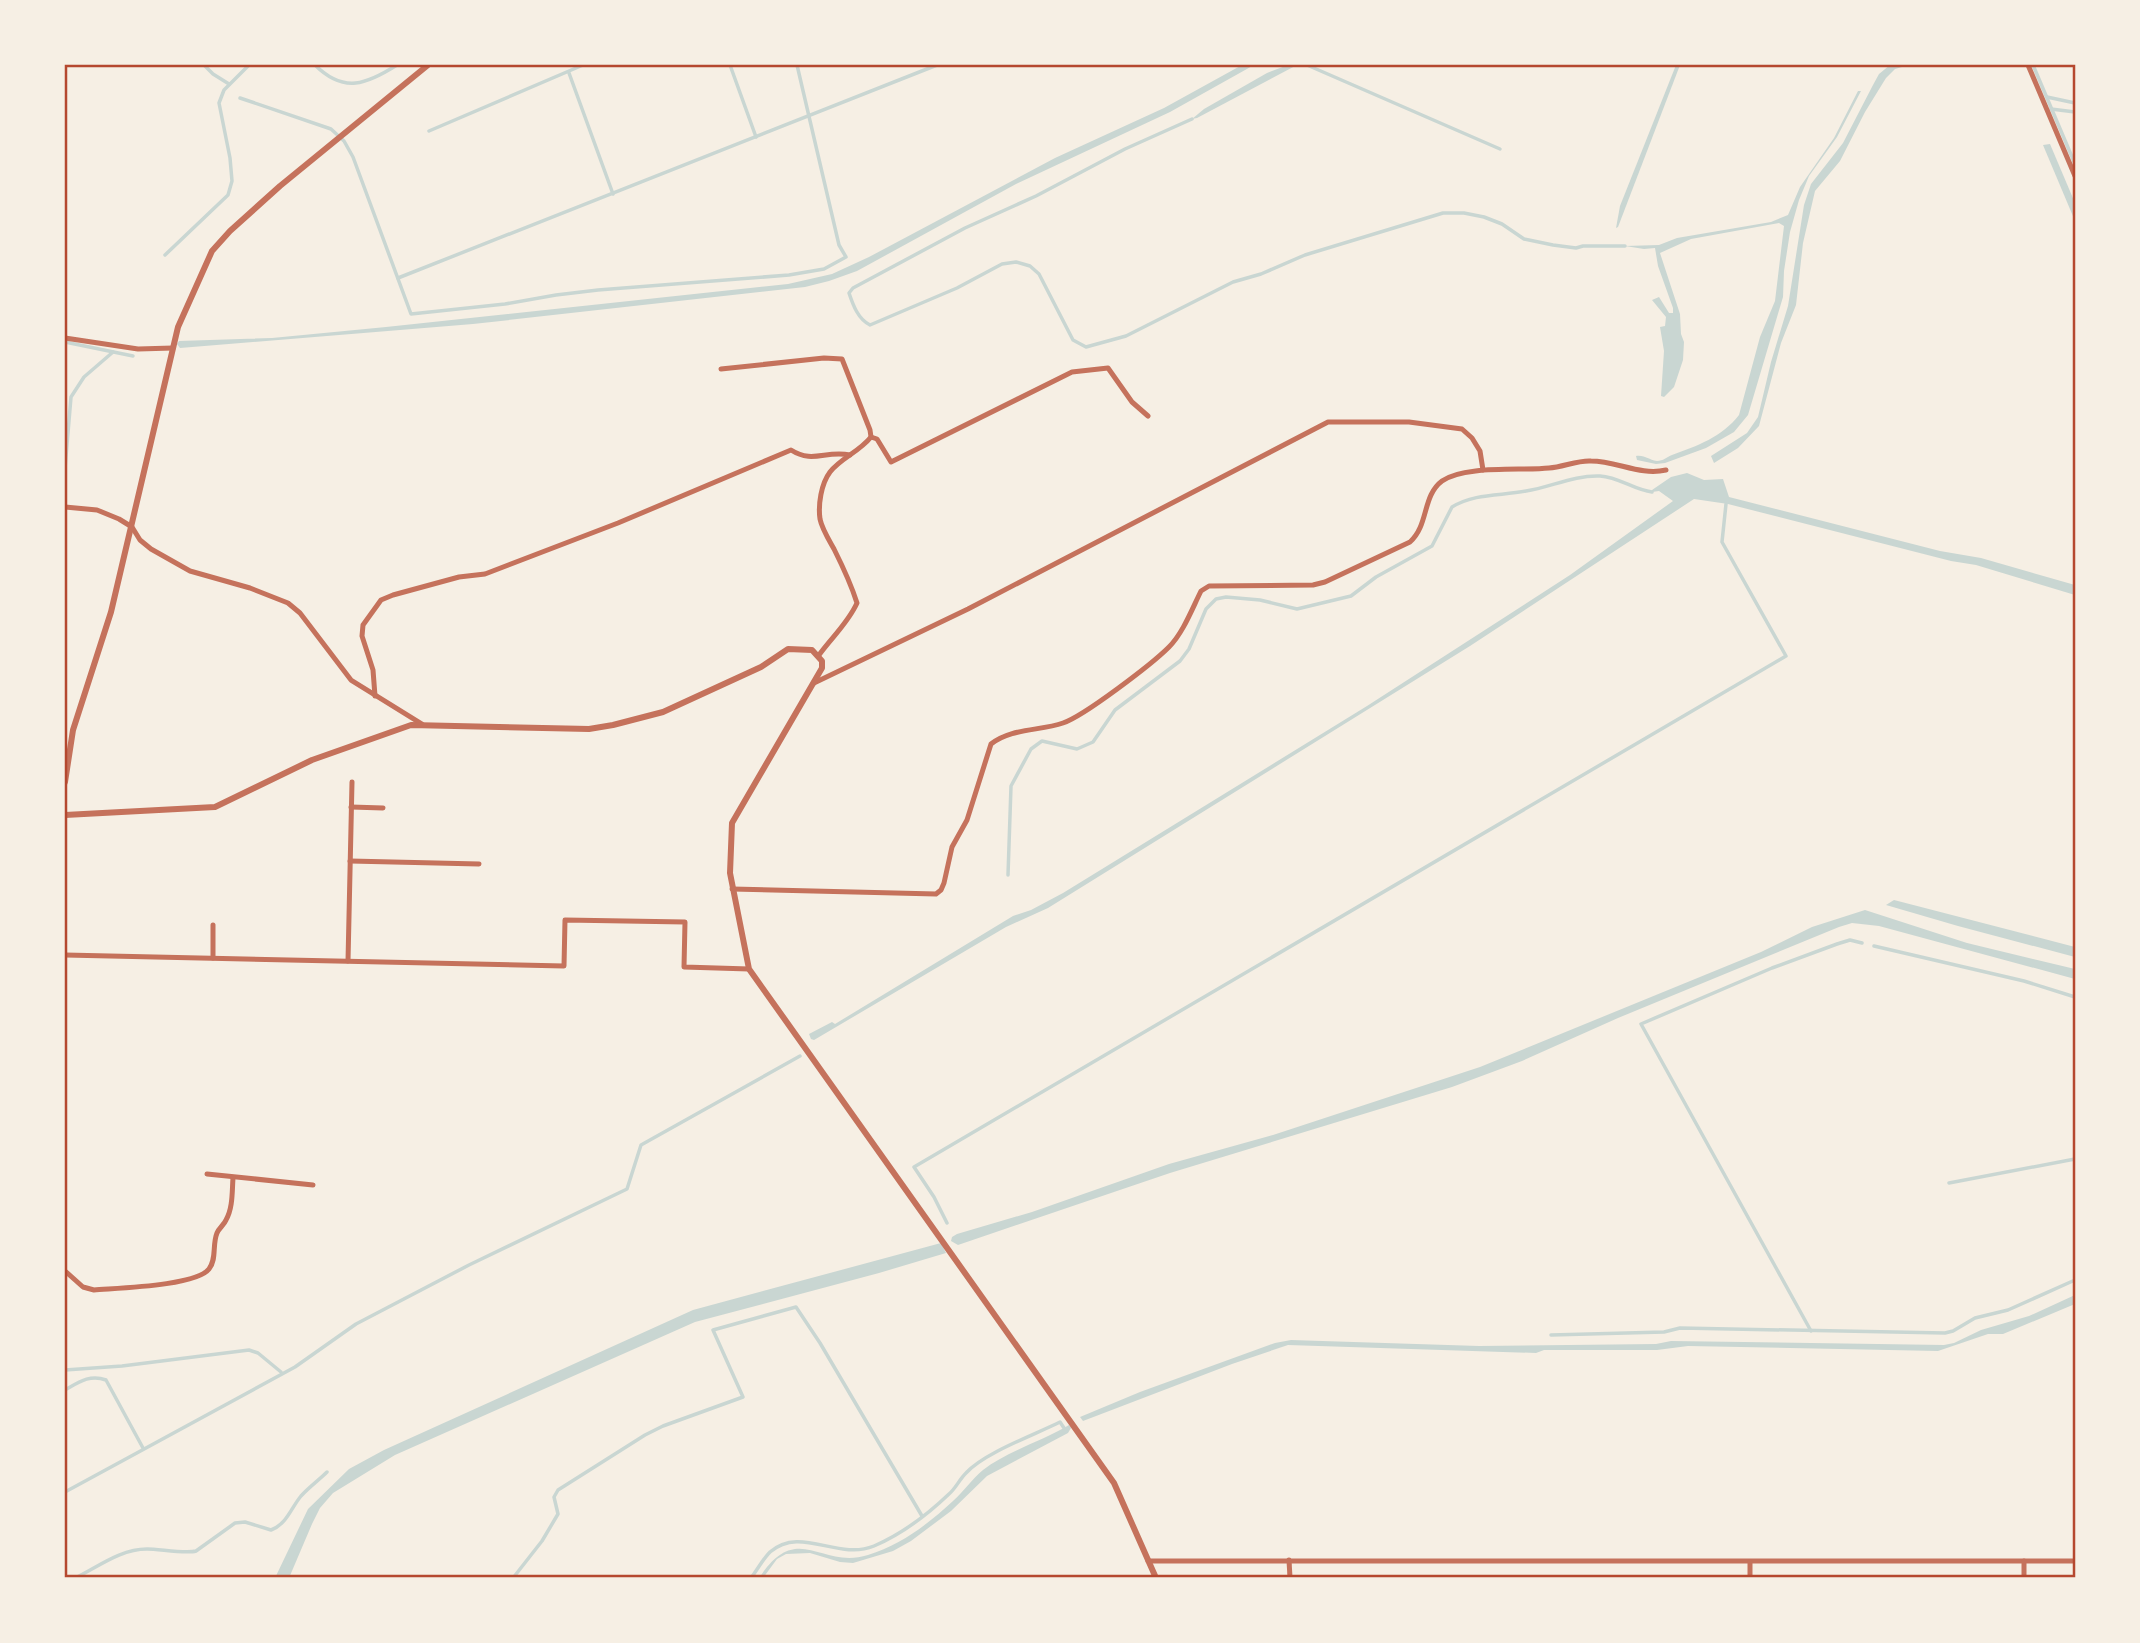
<svg xmlns="http://www.w3.org/2000/svg" width="2140" height="1643" font-family="Commissioner,sans-serif">
<style>
.water{fill:#c9d6d2}
.lines{fill:none;stroke-linecap:round;stroke-linejoin:round}
.stream{stroke:#c9d6d2;stroke-width:3.5}
.minor{stroke:#c5725c;stroke-width:5}
.tertiary{stroke:#c5725c;stroke-width:6}
.neatline{fill:none;stroke:#b5482f;stroke-width:2.5}
</style>
<rect width="100%" height="100%" fill="#f6efe4"/>
<!-- water -->
<g class="water">
<polygon points="1242,65 1254,65 1170,112 1016,184 857,271 829,281 805,287 473,324 180,348 177,344 179,341 272,338 386,327 788,284 832,274 869,257 1055,158 1164,108"/>
<polygon points="1288,65 1297,65 1197,118 1192,119 1204,109 1267,73"/>
<polygon points="1676,65 1680,65 1618,227 1616,228 1620,206"/>
<polygon points="1890,65 1909,65 1895,69 1886,78 1865,112 1840,161 1815,191 1803,243 1796,305 1781,343 1759,426 1738,448 1714,463 1711,456 1747,433 1758,417 1771,362 1788,306 1804,205 1811,184 1843,143 1873,85 1879,74"/>
<path d="M1858 91H1861L1837 137 1809 176 1799 200 1790 232 1784 271 1783 297 1748 415 1734 432 1706 448 1665 463 1656 464 1637 460 1636 456C1646 455 1648 460 1657 461 1663 461 1667 457 1672 455 1697 446 1722 437 1739 415L1760 337 1775 301 1784 226 1779 223 1691 239 1660 253 1680 314 1681 334 1684 342 1683 360 1674 387 1664 397 1661 396 1664 351 1660 327 1665 326 1666 317 1652 300 1659 297 1669 313H1673V308L1658 266 1655 248 1644 249 1625 246 1659 245 1677 238 1771 222 1788 215 1800 187 1834 138Z"/>
<polygon points="2050,144 2075,203 2075,221 2043,145"/>
<polygon points="1687,473 1704,480 1723,479 1729,497 1940,551 1981,558 2075,585 2075,595 1976,565 1951,561 1728,504 1694,499 1470,646 1048,908 1006,927 814,1040 811,1039 809,1034 832,1022 835,1024 1013,916 1031,910 1063,893 1367,706 1570,575 1673,501 1659,491 1652,492 1652,490 1671,477"/>
<polygon points="1894,900 2075,947 2075,957 1958,926 1886,905"/>
<polygon points="1865,910 1967,943 2075,969 2075,979 1879,926 1852,923 1839,927 1618,1018 1522,1061 1452,1087 1170,1173 958,1245 951,1241 952,1237 957,1234 1032,1212 1169,1164 1273,1135 1480,1067 1761,952 1812,927"/>
<polygon points="941,1243 946,1253 879,1273 695,1322 395,1455 333,1493 320,1508 312,1524 289,1578 275,1578 308,1509 349,1469 384,1450 693,1310"/>
<polygon points="2075,1295 2075,1304 2003,1334 1988,1334 1938,1351 1688,1346 1657,1350 1544,1350 1536,1353 1288,1345 1232,1364 1083,1421 1080,1417 1140,1392 1275,1343 1291,1340 1479,1346 1656,1344 1671,1341 1944,1345 1954,1343 1981,1330 2029,1316"/>
<path d="M1069 1425 1071 1428 1068 1433 987 1476 951 1511 911 1541 893 1551 853 1563 840 1562 810 1553 786 1554 777 1559 763 1578H759C798 1519 820 1570 868 1555 901 1545 928 1524 953 1501 964 1491 972 1479 983 1470 1007 1451 1043 1441 1069 1425Z"/>
</g>
<g class="lines">
<!-- stream -->
<g class="stream">
<polyline points="204,65 213,74 229,84"/>
<path d="M315 65C344 94 367 84 397 65"/>
<polyline points="730,65 756,137"/>
<polyline points="1307,65 1500,149"/>
<polyline points="2033,65 2075,164"/>
<polyline points="569,73 613,194"/>
<polyline points="2047,97 2075,103"/>
<polyline points="240,98 331,129 344,141 353,157 411,314 505,304 556,295 598,290 789,275 824,269 846,257 839,245 797,65"/>
<polyline points="2051,109 2075,112"/>
<path d="M1192 119 1125 149 1036 196 965 228 853 288 849 293C853 305 858 319 870 325L957 288 1002 264 1016 262 1030 266 1039 274 1073 340 1086 347 1126 336 1233 282 1261 274 1305 255 1443 213H1464L1484 217 1502 224 1524 239 1553 245 1576 248 1583 246H1625"/>
<polyline points="429,131 583,65"/>
<polyline points="165,255 228,195 232,181 230,158 219,103 224,90 249,65"/>
<polyline points="398,278 937,65"/>
<polyline points="65,342 133,356"/>
<polyline points="65,468 71,397 84,377 113,352"/>
<path d="M1008 875 1011 786 1031 749 1042 741 1077 749 1093 742 1115 710 1180 661 1189 649 1206 609 1216 599 1226 597 1260 600 1297 609 1351 596 1376 577 1432 546 1452 507C1475 493 1501 496 1526 491 1551 487 1574 475 1600 476 1619 477 1634 490 1652 492"/>
<polyline points="1874,946 2024,981 2075,997"/>
<polyline points="1949,1183 2075,1159"/>
<polyline points="947,1223 934,1197 914,1167 1786,656 1722,542 1726,504"/>
<polyline points="1811,1331 1641,1024 1772,968 1837,944 1850,940 1862,943"/>
<polyline points="1551,1335 1664,1332 1680,1328 1945,1333 1953,1331 1975,1318 2008,1310 2075,1280"/>
<polyline points="65,1370 122,1366 249,1350 258,1353 281,1372"/>
<path d="M65 1390C79 1382 90 1374 106 1380L143 1448"/>
<polyline points="65,1492 295,1367 356,1324 469,1265 627,1189 641,1145 800,1056"/>
<path d="M75 1578C98 1567 120 1549 147 1549 159 1549 186 1554 196 1551L235 1523 245 1522 271 1530C287 1524 291 1508 301 1496 309 1487 319 1480 327 1472"/>
<polyline points="513,1578 542,1541 558,1514 554,1497 558,1490 645,1435 663,1426 743,1397 713,1330 796,1307 820,1343 922,1516"/>
<path d="M751 1578C757 1570 763 1559 770 1552 801 1525 837 1561 874 1546 902 1534 927 1515 949 1494 956 1488 959 1480 966 1473 984 1453 1034 1435 1060 1422L1064 1428"/>
</g>
<!-- minor -->
<g class="minor">
<polyline points="2028,65 2075,176"/>
<polyline points="65,338 138,349 173,348"/>
<path d="M721 369 824 358 842 359 870 430 871 437C859 452 841 458 830 472 821 484 818 505 820 519 822 529 829 540 834 549 843 567 851 584 857 603 848 623 832 637 819 655"/>
<polyline points="871,437 877,439 891,462 1072,372 1108,368 1132,402 1148,416"/>
<polyline points="65,507 97,510 119,519 132,527 140,540 151,549 190,571 250,588 288,603 300,613 351,680 422,724"/>
<polyline points="814,683 968,609 1328,422 1409,422 1462,429 1472,438 1480,451 1483,470"/>
<path d="M375 696 373 670 362 636 363 625 381 600 393 595 459 577 485 574 618 523 791 450C813 464 825 450 850 455"/>
<polyline points="351,807 383,808"/>
<polyline points="350,861 479,864"/>
<path d="M732 889 936 894 941 890 944 883 952 847 967 820 991 744C1011 728 1040 731 1063 723 1084 716 1152 664 1169 647 1183 633 1192 609 1201 591L1209 586 1313 585 1325 582 1410 542C1429 525 1422 496 1442 481 1464 465 1521 471 1549 468 1563 467 1578 460 1591 461 1617 461 1640 476 1666 470"/>
<polyline points="65,955 564,966 565,920 685,922 684,967 749,969"/>
<polyline points="213,958 213,925"/>
<polyline points="348,961 352,782"/>
<polyline points="207,1174 313,1185"/>
<path d="M65 1271 83 1287 94 1290C117 1288 196 1286 209 1269 217 1259 212 1245 217 1233 219 1228 224 1225 226 1220 233 1208 232 1191 233 1178"/>
<polyline points="1289,1560 1290,1578"/>
<polyline points="1148,1561 2075,1561"/>
<polyline points="1750,1562 1750,1578"/>
<polyline points="2024,1578 2024,1561"/>
</g>
<!-- tertiary -->
<g class="tertiary">
<polyline points="65,782 73,730 111,612 178,327 212,251 230,231 280,186 428,65"/>
<polyline points="65,815 215,807 312,760 411,725 589,729 613,725 663,712 761,667 788,649 812,650 822,661 822,668 732,823 730,873 749,969 1114,1483 1156,1578"/>
</g>
</g>
<!-- border -->
<rect width="2140" height="1643" fill="none" stroke="#f6efe4" stroke-width="133"/>
<rect x="66" y="66" width="2008" height="1510" class="neatline"/>
</svg>
